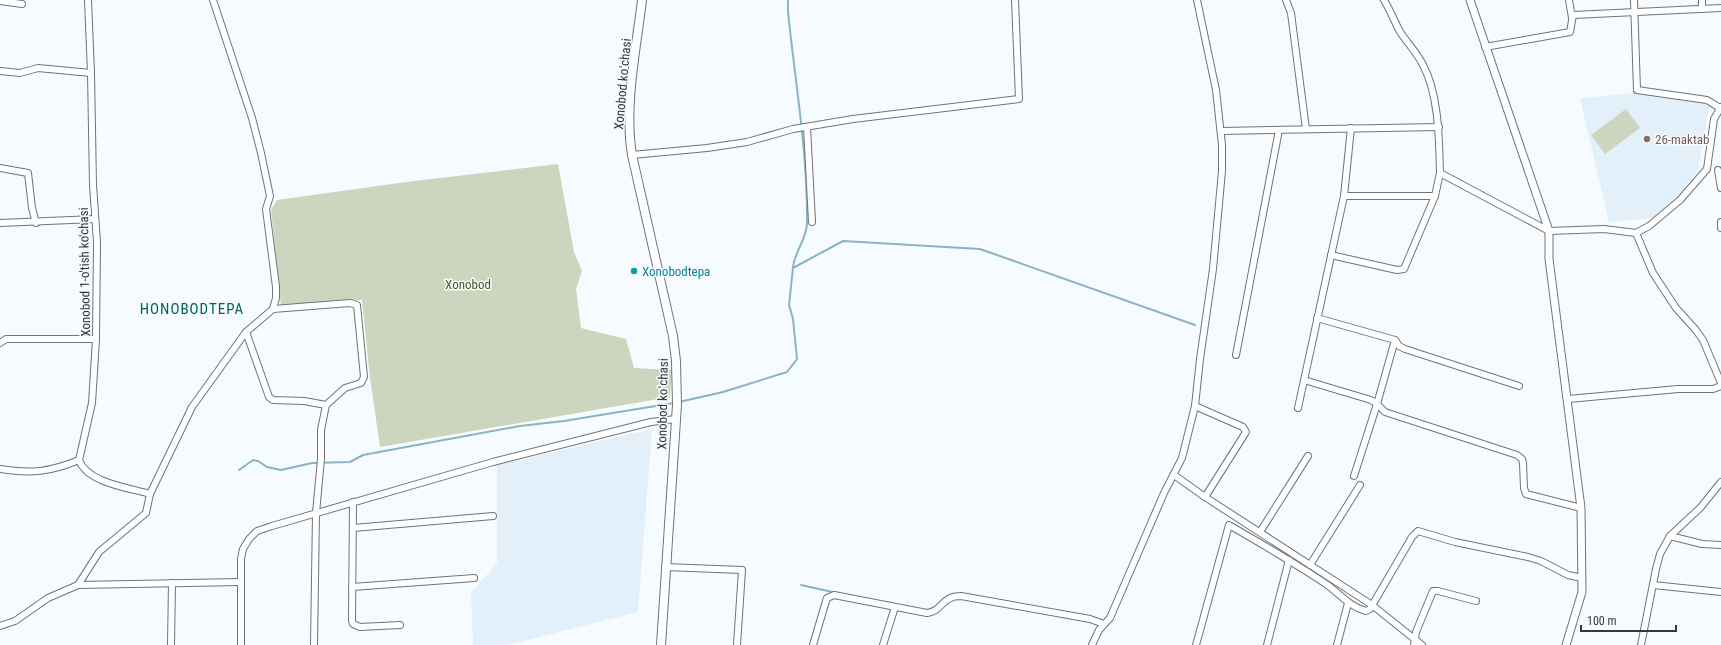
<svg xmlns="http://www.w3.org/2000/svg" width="1721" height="645" font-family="'Roboto Condensed',sans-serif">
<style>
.built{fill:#e3f0fa}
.green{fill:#ccd6be}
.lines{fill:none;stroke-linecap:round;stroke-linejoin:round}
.stream{stroke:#8ab4c3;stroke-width:2}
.minor-casing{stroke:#6e7478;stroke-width:8}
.tertiary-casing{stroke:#6e7478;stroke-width:9}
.secondary-casing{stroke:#6e7478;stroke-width:10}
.minor{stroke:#fff;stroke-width:6}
.tertiary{stroke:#fff;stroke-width:7}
.secondary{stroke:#fff;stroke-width:8}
.education-dot{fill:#8d6e63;stroke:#f6fbff;stroke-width:1.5}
.culture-dot{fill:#0f9aa8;stroke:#f6fbff;stroke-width:1.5}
.labels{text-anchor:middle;stroke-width:3;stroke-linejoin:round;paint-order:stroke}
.street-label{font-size:13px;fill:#35383a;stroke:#f6fbff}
.education-label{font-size:13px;fill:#785e54;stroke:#f6fbff;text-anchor:start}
.culture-label{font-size:13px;fill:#0d838f;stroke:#f6fbff;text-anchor:start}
.park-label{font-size:13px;fill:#445824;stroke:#f6fbff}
.quarter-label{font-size:15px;letter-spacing:1px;fill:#046356;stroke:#f6fbff}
</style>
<rect width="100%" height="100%" fill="#f6fbff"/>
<!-- built -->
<g class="built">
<polygon points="1637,93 1704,103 1709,107 1698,170 1677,196 1652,218 1609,222 1580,98"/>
<polygon points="652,429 638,612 507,645 473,645 471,593 497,563 497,465"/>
</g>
<!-- green -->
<g class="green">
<polygon points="1626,109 1640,128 1605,154 1591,135"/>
<polygon points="558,164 574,252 582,271 576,289 581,328 626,339 634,368 672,370 670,397 380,447 370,378 362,300 281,306 271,210 277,200 406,182"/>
</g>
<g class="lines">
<!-- stream -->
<g class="stream">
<path d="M788 0V12C795 81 808 154 807 224 806 240 795 251 793 267"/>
<polyline points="679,402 723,392 787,372 797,359 793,319 789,305 793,268 843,241 980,249 1195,325"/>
<polyline points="239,470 253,460 258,461 267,467 281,470 312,463 350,462 363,455 520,426 564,421 674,403"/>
<polyline points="801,585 837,593"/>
</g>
<defs>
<g id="minor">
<path d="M88 0 91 73 93 185 97 242 96 339 92 403 79 460C87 483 130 488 150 494"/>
<polyline points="1286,0 1291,13 1306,129"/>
<path d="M1384 0C1390 10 1394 20 1399 30 1406 42 1417 52 1423 65 1439 95 1439 139 1440 173L1549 231 1604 229 1636 233 1649 226 1680 200 1707 169 1714 119 1721 107"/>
<polyline points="1569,0 1572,18"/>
<polyline points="1634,0 1637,90 1707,100 1720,108"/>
<polyline points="1702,0 1702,9"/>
<polyline points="0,1 22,4"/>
<polyline points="1485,47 1570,32 1573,15 1721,8"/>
<polyline points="0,71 20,73 38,68 91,73"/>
<polyline points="807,127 812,222"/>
<polyline points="1221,131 1439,127"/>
<polyline points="632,155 707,148 747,142 793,129 853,119 1019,99 1015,0"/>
<polyline points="0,168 28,173 32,208 36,223"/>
<polyline points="1718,170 1721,188"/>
<polyline points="1344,196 1435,196"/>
<polyline points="1721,222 1721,228"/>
<polyline points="0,223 95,219"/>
<polyline points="1636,233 1653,273 1676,308 1695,329 1703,340 1721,383"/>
<polyline points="1331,255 1397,270 1404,269 1435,196 1440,173"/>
<polyline points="1317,318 1395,340 1399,346 1405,349 1519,386"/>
<polyline points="246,332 269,397 273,400 304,401 326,405 345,388 361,383 364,377 357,305 350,303 273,309"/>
<polyline points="0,343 6,339 96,339"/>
<polyline points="1236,355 1279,130"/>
<polyline points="1304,380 1371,400 1377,404 1385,412 1517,455 1522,459 1523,463 1524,488 1526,494 1581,508"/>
<polyline points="1568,399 1678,389 1713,389 1721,386"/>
<polyline points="1195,406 1243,427 1246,432 1205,497"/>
<polyline points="1298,408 1344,196 1351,128"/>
<path d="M0 469C31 474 50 472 79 460"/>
<polyline points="1174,475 1205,497 1372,605 1422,645"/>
<polyline points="1354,476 1377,404 1395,340"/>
<polyline points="353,502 352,621 353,624 360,627 400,625"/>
<polyline points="353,528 493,516"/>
<polyline points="1260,532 1308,456"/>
<polyline points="1670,536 1702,544 1721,545"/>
<polyline points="1310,565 1360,485"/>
<polyline points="665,567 742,570 737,645"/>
<polyline points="78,585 241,582"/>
<polyline points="1653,585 1721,592"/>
<polyline points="352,587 474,578"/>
<polyline points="0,626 15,621 48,598 78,585 99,552 146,513 150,494 192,407 246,332 273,309 276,298 276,287 266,209 270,196 261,153 252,118 213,0"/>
<polyline points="171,645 172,583"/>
<polyline points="241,645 241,559 243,549 249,539 257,531 272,526 493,462 651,422 676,419"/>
<polyline points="314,645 316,513 321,459 321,430 326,405"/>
<path d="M813 645 826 601 827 598 834 595 927 613C943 611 941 596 961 596L1090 619 1104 624"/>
<polyline points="883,645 895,607"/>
<polyline points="1092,645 1099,630 1110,618 1164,493 1182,458 1195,406 1200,359 1213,269 1222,171 1222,145 1216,90 1197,0"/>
<path d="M1196 645 1229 525C1262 544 1295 563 1326 584 1340 594 1350 607 1366 611L1370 609 1412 537 1418 531 1455 542 1528 557 1541 561 1568 575 1582 578"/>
<polyline points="1267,645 1289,560"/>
<polyline points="1337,645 1348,603"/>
<polyline points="1414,645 1416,632 1433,591 1438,591 1476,601"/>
<polyline points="1641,645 1656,569 1660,554 1670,536 1701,507 1721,482"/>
</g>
<polyline id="tertiary" points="1470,0 1549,231 1549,259 1581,508 1582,592 1566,645"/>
<path id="secondary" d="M642 0C636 51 624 105 632 155L673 336 676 361 677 405 661 645"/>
</defs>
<!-- minor casing -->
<use href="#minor" class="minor-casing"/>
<!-- tertiary casing -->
<use href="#tertiary" class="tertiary-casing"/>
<!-- secondary casing -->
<use href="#secondary" class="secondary-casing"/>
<!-- minor -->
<use href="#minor" class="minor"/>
<!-- tertiary -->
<use href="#tertiary" class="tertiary"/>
<!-- secondary -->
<use href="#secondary" class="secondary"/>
</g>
<!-- markers -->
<circle class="education-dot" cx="1647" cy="139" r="4"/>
<circle class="culture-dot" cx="634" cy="271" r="4"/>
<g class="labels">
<!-- street labels -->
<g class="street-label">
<text transform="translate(622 84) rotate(-85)" y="5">Xonobod koʻchasi</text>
<text transform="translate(84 272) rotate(-91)" y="5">Xonobod 1-o'tish ko'chasi</text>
<text transform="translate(662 404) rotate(-89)" y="5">Xonobod koʻchasi</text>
</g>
<!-- education labels -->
<g class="education-label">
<text x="1655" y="144">26-maktab</text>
</g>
<!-- culture labels -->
<g class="culture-label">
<text x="642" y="276">Xonobodtepa</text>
</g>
<!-- park labels -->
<g class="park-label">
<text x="468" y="289">Xonobod</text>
</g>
<!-- quarter labels -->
<g class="quarter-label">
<text x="192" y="314">HONOBODTEPA</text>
</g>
</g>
<!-- scale -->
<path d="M1581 625v6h95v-6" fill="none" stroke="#35383a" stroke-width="2"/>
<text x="1587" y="625" font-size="12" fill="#35383a" stroke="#f6fbff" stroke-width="3" paint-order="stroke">100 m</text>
</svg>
